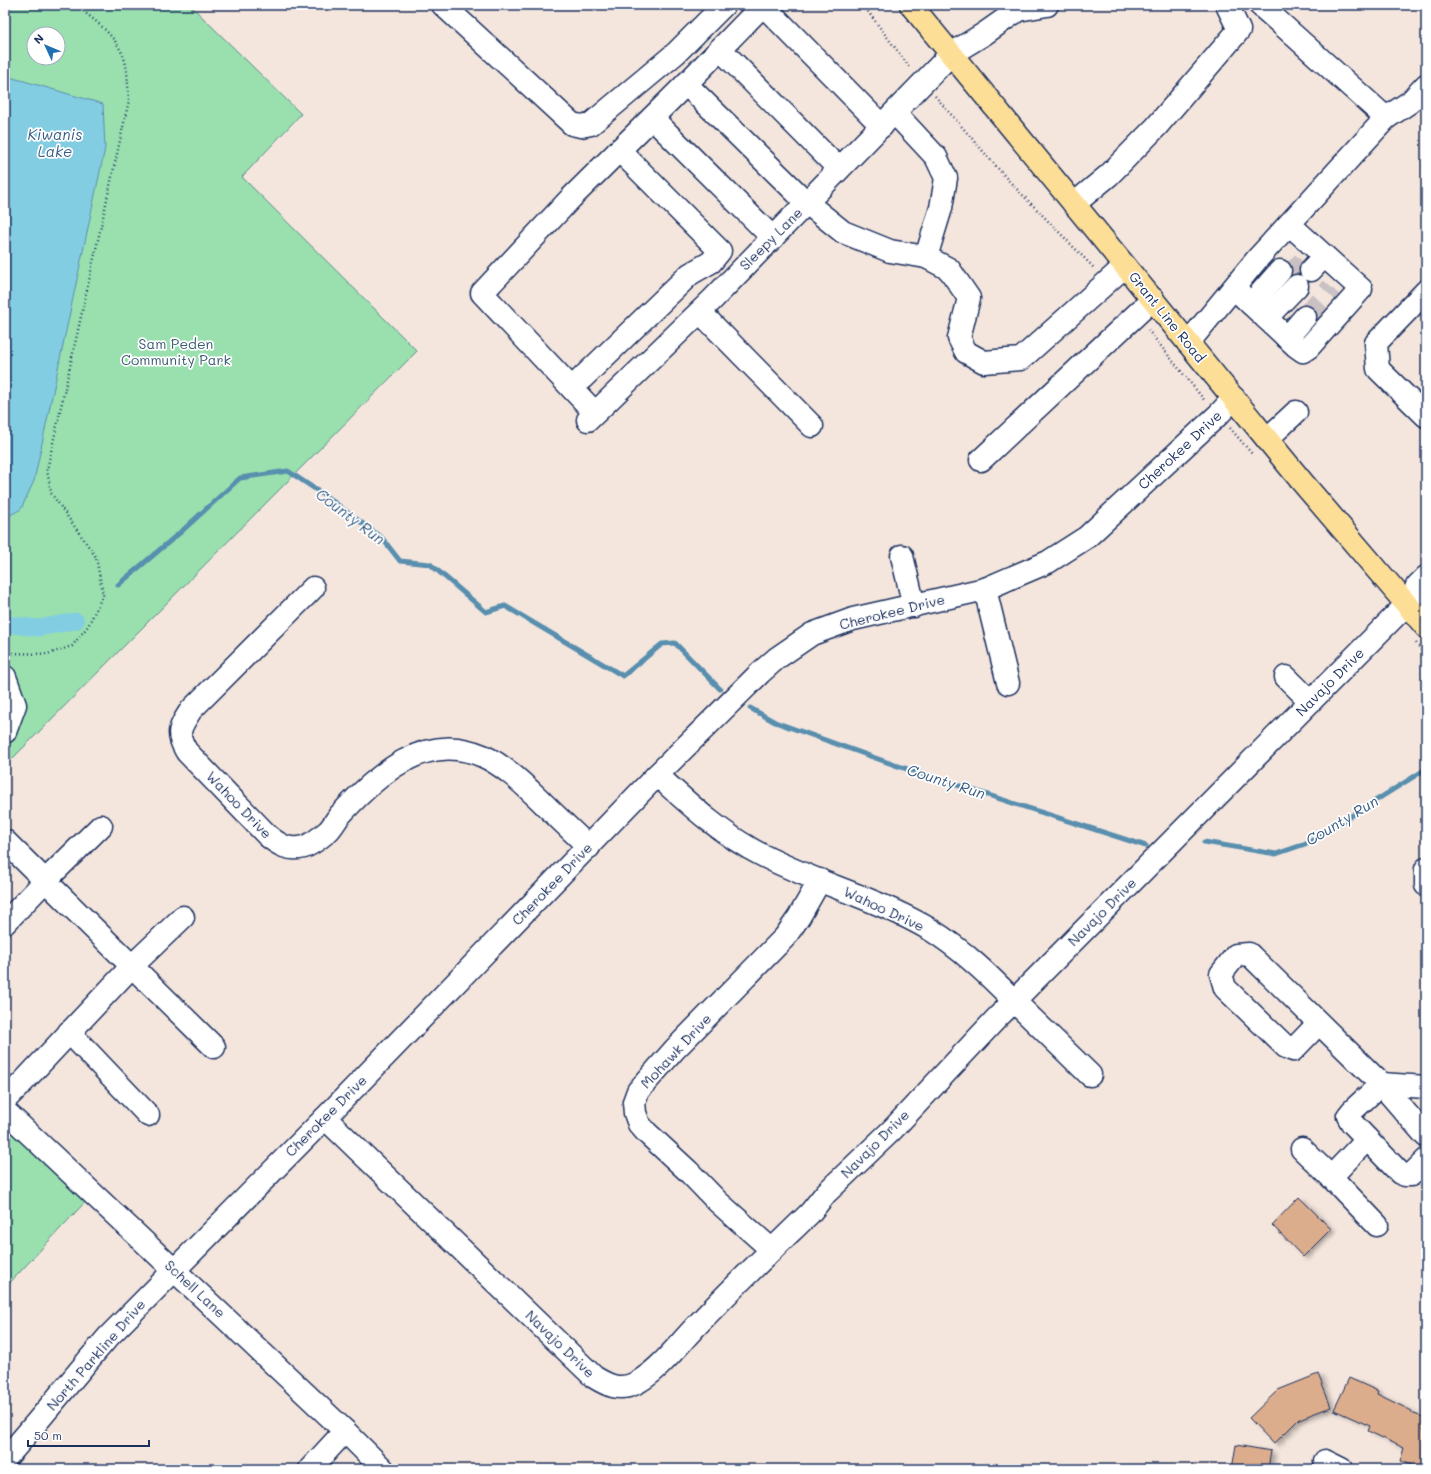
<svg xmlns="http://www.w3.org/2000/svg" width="1431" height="1474" font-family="Mali,sans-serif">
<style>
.green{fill:#99e0ae;stroke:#5a8886;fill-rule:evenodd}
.water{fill:#83cde3;stroke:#598eae}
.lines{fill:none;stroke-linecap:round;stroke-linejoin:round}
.stream{stroke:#598eae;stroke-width:5}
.canal{stroke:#83cde3;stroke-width:17}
.building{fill:#dcad8d;stroke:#1b2f5e;filter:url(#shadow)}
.minor-tunnel{stroke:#c9c1c4;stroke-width:22;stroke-dasharray:22 11;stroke-linecap:butt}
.minor-casing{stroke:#1b2f5e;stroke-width:25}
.major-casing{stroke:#1b2f5e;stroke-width:25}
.path{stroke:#1b2f5e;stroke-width:2.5;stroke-dasharray:1 3;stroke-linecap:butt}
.minor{stroke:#fff;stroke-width:22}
.major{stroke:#fdde96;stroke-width:22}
.labels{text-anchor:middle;stroke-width:3.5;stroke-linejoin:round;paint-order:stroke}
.street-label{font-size:14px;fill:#1b2f5e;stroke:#fff}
.park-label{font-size:14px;fill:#3a5b72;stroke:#fff}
.water-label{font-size:15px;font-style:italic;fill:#3a5e86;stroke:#fff}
</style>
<defs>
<filter id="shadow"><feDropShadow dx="4.5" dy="2.5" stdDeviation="2" flood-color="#0004"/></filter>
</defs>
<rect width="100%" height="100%" fill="#f4e6dd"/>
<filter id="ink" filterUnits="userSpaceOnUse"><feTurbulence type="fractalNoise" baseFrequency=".025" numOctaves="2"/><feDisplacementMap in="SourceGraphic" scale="8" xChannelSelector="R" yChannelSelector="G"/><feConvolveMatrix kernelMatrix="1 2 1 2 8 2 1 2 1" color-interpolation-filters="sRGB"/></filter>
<g filter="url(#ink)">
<!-- green -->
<g class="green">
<path d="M5 5H190L301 114 242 177 417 351 5 766ZM34 34H58V58H34Z"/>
<polygon points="5,1123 87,1200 5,1288"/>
</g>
<!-- water -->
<polygon class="water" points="5,76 24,81 103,104 105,148 34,481 21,509 5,518"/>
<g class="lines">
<!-- stream -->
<g class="stream">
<polyline points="118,585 183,530 240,478 288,471 327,497 382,538 400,561 430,564 486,612 505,606 623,676 662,644 675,643 720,689"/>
<polyline points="750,708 775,722 895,765 1146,846"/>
<polyline points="1204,842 1276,854 1308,843 1426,769"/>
</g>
<!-- canal -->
<polyline class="canal" points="5,624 38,628 76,621"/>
</g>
<!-- building -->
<g class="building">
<polygon points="1299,1197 1331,1229 1303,1257 1272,1225"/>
<polygon points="1318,1374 1331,1407 1299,1419 1274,1444 1249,1418 1278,1390"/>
<polygon points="1349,1378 1378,1391 1377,1394 1412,1411 1411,1413 1426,1418 1423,1430 1426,1431 1426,1469 1400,1461 1404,1448 1368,1431 1370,1426 1334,1410"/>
<polygon points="1236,1445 1271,1451 1268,1469 1232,1469"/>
</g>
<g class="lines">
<!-- minor-tunnel -->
<g class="minor-tunnel">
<polyline points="1288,278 1303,262"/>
<polyline points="1305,317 1332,288"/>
</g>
<defs>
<g id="minor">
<polyline points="443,5 572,124 581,126 591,124 676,53 724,5"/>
<polyline points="763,5 882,126"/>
<polyline points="720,49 839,169"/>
<polyline points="686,84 807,203 843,232 890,251 926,257 949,269 969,298 959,338 966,352 984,362 1021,359 1125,266"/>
<polyline points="895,113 936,157 946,178 941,208 926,257"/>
<polyline points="652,118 773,238"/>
<polyline points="1386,118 1410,102 1426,85"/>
<polyline points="1074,204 1109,175 1156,127 1239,30 1227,5"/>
<polyline points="1311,270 1324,256"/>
<polyline points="1234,288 1296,346 1303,351 1309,347 1361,289 1289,224"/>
<polyline points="1426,291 1376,343 1378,369 1426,416"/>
<polyline points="1251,304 1280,271"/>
<polyline points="700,312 812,426"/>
<polyline points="1266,318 1297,286"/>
<polyline points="1287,338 1305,317"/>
<polyline points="1188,343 1258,258 1386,118 1260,5"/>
<polyline points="572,388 690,274 711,262 720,251 619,150"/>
<polyline points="595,413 482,293 571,198 686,84 763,5"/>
<polyline points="588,420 712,300 951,54 984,34 1018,10 1047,5"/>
<polyline points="1267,439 1296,412"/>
<polyline points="981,460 1153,299"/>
<polyline points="902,556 914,606"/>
<path d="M313 588 191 710C180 727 175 733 187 752L268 836C279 845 289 851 304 847 311 845 321 837 327 832 332 828 335 821 340 815 376 776 425 730 483 756 505 766 523 784 540 800 556 816 572 831 589 847"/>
<polyline points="985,589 1008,683"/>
<polyline points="5,677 15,705 5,732"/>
<polyline points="1286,677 1310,701"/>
<path d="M657 775C689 804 721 834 760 854 815 883 877 898 931 930 963 950 990 976 1016 1003 1041 1027 1065 1051 1090 1075"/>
<polyline points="5,841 214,1047"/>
<polyline points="1426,869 1426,885"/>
<polyline points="5,923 45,881 101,826"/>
<polyline points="1319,1023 1293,1050 1286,1047 1225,988 1221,974 1236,955 1249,954 1381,1084 1426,1136"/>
<polyline points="69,1032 148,1115"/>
<polyline points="1426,1087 1381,1084 1352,1111 1348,1116 1352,1123 1400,1173 1405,1175 1411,1175 1426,1160"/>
<polyline points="5,1100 23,1082 132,966 183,917"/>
<polyline points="5,1111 345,1431 383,1469"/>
<path d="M325 1118 594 1377C607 1385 619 1391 634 1384 659 1372 680 1342 700 1322 735 1285 773 1249 810 1213L826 1193 893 1129 995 1020 1412 599 1417 586 1426 577"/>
<polyline points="1367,1139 1331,1177 1377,1225"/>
<polyline points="1302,1149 1331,1177"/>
<polyline points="772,1250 717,1201 688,1171 647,1133 639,1124 635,1113 634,1102 638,1091 675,1049 785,937 799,917 820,880"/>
<path d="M5 1459C41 1419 74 1376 109 1336L325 1118 657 775 760 673 777 658 812 634 853 619 985 589 1048 562 1087 537 1218 415 1234 398"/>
<polyline points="1325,1461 1341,1469"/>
<polyline points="310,1469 345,1431"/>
</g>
<polyline id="major" points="911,5 1303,483 1426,627"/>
</defs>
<!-- minor casing -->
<use href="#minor" class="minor-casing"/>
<!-- major casing -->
<use href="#major" class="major-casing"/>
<!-- path -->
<g class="path">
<polyline points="863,5 911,69"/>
<polyline points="935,96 1009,181 1095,269"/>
<polyline points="1148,330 1205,401"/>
<polyline points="1230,428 1253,455"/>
<polyline points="1416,643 1426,656"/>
<path d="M5 653 48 654 72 646 88 626 103 595 96 557 51 493 47 470 129 100C128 89 128 76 126 65 120 38 96 21 75 5"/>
</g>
<!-- minor -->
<use href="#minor" class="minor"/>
<!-- major -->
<use href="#major" class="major"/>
</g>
</g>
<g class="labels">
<!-- street labels -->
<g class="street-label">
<text transform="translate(771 239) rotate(-45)" y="5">Sleepy Lane</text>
<text transform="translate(1167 317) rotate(51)" y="5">Grant Line Road</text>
<text transform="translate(1180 450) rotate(-43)" y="5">Cherokee Drive</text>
<text transform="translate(892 612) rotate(-14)" y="5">Cherokee Drive</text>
<text transform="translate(1330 682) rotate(-45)" y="5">Navajo Drive</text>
<text transform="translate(239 805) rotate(46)" y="5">Wahoo Drive</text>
<text transform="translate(552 884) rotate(-46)" y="5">Cherokee Drive</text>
<text transform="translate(884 909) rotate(25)" y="5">Wahoo Drive</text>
<text transform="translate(1102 912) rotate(-45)" y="5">Navajo Drive</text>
<text transform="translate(676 1051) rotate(-47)" y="5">Mohawk Drive</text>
<text transform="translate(326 1116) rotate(-45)" y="5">Cherokee Drive</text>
<text transform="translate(875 1144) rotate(-45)" y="5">Navajo Drive</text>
<text transform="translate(195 1289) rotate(43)" y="5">Schell Lane</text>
<text transform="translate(560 1344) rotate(44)" y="5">Navajo Drive</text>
<text transform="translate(96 1355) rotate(-49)" y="5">North Parkline Drive</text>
</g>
<!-- park labels -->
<g class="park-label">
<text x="176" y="349">Sam Peden<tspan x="176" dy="16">Community Park</tspan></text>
</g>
<!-- water labels -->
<g class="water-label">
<text x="55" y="140">Kiwanis<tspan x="55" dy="17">Lake</tspan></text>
<text transform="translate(350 517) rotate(37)" y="5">County Run</text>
<text transform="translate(946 782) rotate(18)" y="5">County Run</text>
<text transform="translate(1342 821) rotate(-31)" y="5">County Run</text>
</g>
</g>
<!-- margin -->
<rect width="1431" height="1474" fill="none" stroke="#fff" stroke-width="20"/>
<rect x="10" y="10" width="1411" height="1454" fill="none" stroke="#1b2f5e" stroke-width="1.5" filter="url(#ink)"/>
<!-- north arrow -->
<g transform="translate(46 46) rotate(314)"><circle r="19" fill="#ffffff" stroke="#a4acbf"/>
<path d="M0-3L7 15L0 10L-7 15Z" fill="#1f6fb2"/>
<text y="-6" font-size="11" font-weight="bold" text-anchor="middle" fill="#1b2f5e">N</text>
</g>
<!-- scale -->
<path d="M28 1440v6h121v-6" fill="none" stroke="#1b2f5e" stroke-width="2"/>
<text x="34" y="1440" font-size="12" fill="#1b2f5e" stroke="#ffffff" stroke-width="3" paint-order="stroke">50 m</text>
</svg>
